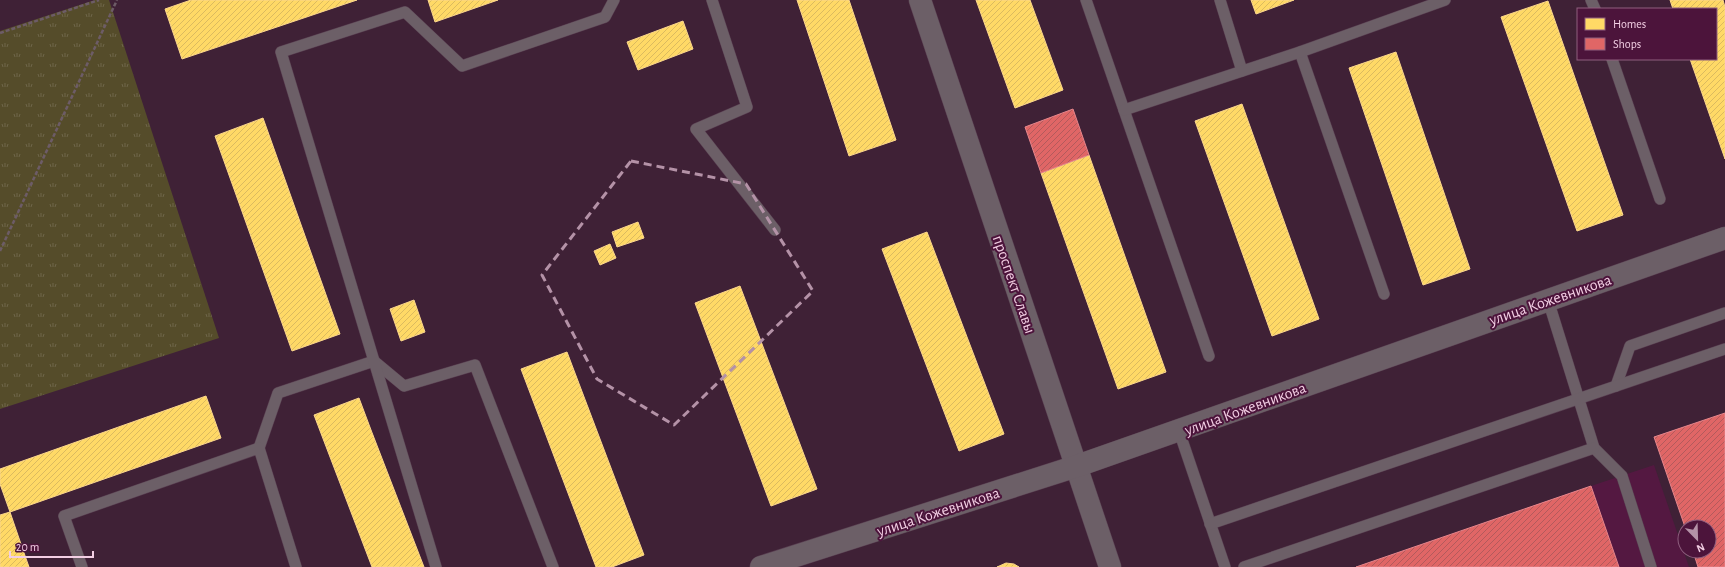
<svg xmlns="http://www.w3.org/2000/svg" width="1725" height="567" font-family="'Alegreya Sans',sans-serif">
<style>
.built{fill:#541841}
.park{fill:url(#park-tufts)}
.homes{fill:url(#homes-hatch);stroke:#fbd68c}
.shops{fill:url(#shops-hatch);stroke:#e6868c}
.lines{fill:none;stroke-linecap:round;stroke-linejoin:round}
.service-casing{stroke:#593f51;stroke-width:12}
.minor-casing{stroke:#593f51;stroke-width:23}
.path{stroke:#6d5c67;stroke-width:2.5;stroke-dasharray:4 2;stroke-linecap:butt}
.service{stroke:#6c5f67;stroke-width:11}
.minor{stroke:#6c5f67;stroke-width:22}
.marked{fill:none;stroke:#b492a7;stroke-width:3;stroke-dasharray:8 5;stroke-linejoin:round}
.labels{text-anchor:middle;stroke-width:4;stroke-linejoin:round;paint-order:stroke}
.street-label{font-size:16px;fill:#f3cfe4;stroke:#4c143b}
</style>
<defs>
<pattern id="park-tufts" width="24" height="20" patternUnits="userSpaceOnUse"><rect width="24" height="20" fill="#554c2a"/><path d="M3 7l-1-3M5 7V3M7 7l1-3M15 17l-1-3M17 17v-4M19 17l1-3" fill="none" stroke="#6e6549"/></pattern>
<pattern id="homes-hatch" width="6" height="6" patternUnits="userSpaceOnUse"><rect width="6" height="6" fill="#ffd966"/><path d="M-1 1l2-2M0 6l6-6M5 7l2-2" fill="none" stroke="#dbba5f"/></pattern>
<pattern id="shops-hatch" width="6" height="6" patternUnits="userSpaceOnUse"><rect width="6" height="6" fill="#e06666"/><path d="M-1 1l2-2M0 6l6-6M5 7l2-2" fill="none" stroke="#b35a5c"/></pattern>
</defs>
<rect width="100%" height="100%" fill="#3f2136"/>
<!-- built -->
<polygon class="built" points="1654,465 1689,567 1356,567 1591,486"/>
<!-- park -->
<polygon class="park" points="95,0 109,0 219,338 0,409 0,31"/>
<!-- homes -->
<g class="homes">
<polygon points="191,0 357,0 182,59 165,9"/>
<polygon points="428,0 498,0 435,22"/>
<polygon points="797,0 849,0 896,140 849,156"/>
<polygon points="976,0 1030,0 1063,90 1015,108"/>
<polygon points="1251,0 1294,0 1256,14"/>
<polygon points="1670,0 1723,0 1725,7 1725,159 1690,59 1716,59 1716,9 1673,9"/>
<polygon points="1548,1 1623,215 1577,231 1501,17"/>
<polygon points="683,21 693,49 638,70 627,42"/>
<polygon points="1396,52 1470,269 1423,285 1349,68"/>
<polygon points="1242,104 1319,319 1272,336 1195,121"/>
<polygon points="263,118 340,334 292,351 215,136"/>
<polygon points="1089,155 1166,372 1118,389 1041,173"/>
<polygon points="638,222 644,238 617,247 612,232"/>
<polygon points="927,232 1004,434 959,451 882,249"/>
<polygon points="610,244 616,258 600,265 594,251"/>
<polygon points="740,286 817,489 771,506 695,303"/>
<polygon points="414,300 425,332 401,341 390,309"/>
<polygon points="567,352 644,555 612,567 596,567 521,369"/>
<polygon points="206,396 221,438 10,512 0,484 0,469"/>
<polygon points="359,398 371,430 424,567 372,567 314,415"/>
<polygon points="10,512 23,550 29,567 0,567 0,515"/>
<polygon points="1006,563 1014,564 1019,567 997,567"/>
</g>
<!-- shops -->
<g class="shops">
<polygon points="1073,109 1089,155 1041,173 1025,127"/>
<polygon points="1725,413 1725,567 1698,567 1693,551 1709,551 1709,527 1685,527 1654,437"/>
<polygon points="1591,486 1619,567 1356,567"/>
</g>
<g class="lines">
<defs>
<g id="service">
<polyline points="712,0 747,107 696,129 775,230"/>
<polyline points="1086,0 1209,356"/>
<polyline points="1220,0 1242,71"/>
<polyline points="1591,0 1595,9"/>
<polyline points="1300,52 1384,294"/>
<polyline points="1612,59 1660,199"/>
<polyline points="1124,110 1300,52 1445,0"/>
<polyline points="1548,300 1594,448 1622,476 1651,567"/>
<polyline points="1616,386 1630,346 1725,313"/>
<polyline points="1179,431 1225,567"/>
<polyline points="259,448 278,393 374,361 404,386 475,365 553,567"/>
<polyline points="1210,524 1725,349"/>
<polyline points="82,567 64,516 259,448 296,567"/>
<polyline points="436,567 281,52 405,12 462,66 605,17 614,0"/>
<polyline points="1244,567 1594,448"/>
</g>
<g id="minor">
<polyline points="920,0 1110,567"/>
<polyline points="761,567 1077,466 1725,238"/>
</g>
</defs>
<!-- service casing -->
<use href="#service" class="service-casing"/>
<!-- minor casing -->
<use href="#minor" class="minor-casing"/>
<!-- path -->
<g class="path">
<polyline points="0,33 99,0"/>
<polyline points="0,251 117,0"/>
</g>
<!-- service -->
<use href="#service" class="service"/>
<!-- minor -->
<use href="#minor" class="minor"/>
</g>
<!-- marked area -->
<path class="marked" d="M631 161 746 184 813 291 674 425 597 379 542 275Z"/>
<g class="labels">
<!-- street labels -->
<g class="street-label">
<text transform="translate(1015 284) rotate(71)" y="6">проспект Славы</text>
<text transform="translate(1550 299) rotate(-19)" y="6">улица Кожевникова</text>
<text transform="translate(1245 408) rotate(-20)" y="6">улица Кожевникова</text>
<text transform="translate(938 511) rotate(-18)" y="6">улица Кожевникова</text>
</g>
</g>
<!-- legend -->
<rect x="1577" y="8" width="140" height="52" fill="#4c143b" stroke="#8f5f7f"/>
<rect x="1585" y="18" width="20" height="12" fill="#ffd966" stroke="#8f5f7f"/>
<text x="1613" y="28" font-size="12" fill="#f3cfe4">Homes</text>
<rect x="1585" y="38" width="20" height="12" fill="#e06666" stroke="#8f5f7f"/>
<text x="1613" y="48" font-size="12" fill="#f3cfe4">Shops</text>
<!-- north arrow -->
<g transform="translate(1697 539) rotate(157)"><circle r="19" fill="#4c143b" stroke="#8f5f7f"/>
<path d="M0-3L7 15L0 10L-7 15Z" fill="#b492a7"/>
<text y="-6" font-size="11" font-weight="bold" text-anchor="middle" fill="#f3cfe4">N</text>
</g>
<!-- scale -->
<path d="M10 551v6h83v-6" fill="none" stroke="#f3cfe4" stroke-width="2"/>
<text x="16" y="551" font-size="12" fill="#f3cfe4" stroke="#4c143b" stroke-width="3" paint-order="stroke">20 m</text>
</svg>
